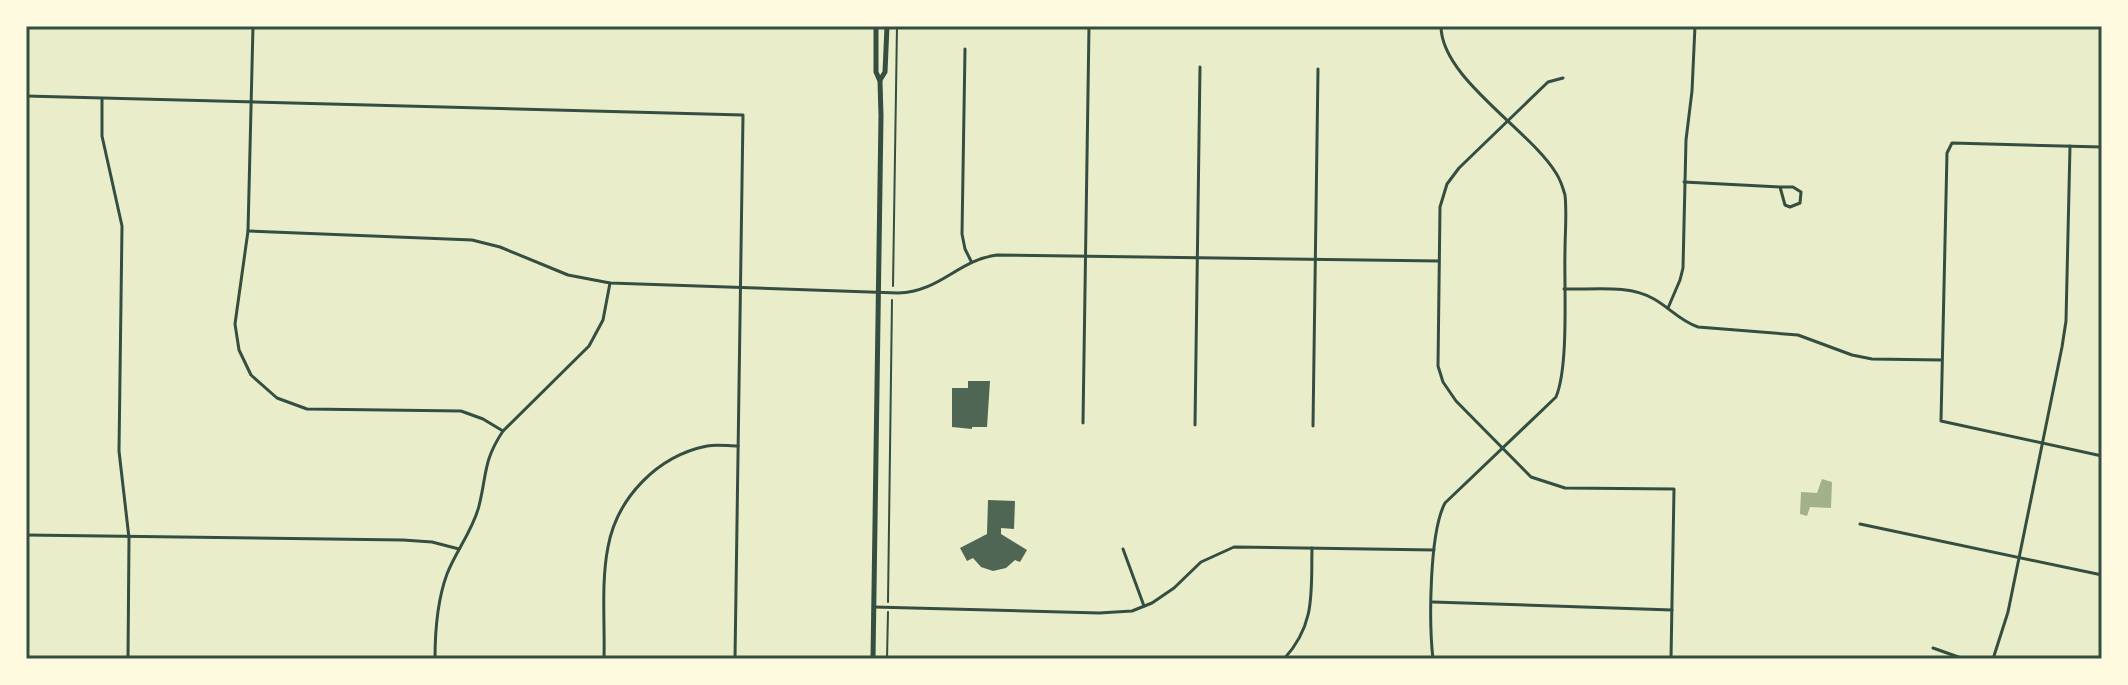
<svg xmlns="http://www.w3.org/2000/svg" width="2128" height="685" font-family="'Exo 2',sans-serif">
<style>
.water{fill:#a3b18a}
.building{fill:#4f6655}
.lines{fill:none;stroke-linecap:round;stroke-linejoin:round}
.path{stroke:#344e41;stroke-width:2}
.minor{stroke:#344e41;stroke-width:3}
.primary{stroke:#344e41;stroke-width:5}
.neatline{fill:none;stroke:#344e41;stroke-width:3}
</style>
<rect width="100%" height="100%" fill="#e9edc9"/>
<!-- water -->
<polygon class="water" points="1822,479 1832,482 1831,508 1810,507 1807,516 1800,514 1801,492 1817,493"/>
<!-- building -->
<g class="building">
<polygon points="968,381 990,381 987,427 972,427 972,429 952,427 952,388 968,388"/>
<polygon points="988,500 1015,501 1014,529 1001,528 1001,534 1027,550 1020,562 1015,560 1006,568 993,571 981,567 973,558 967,561 960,548 987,534"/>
</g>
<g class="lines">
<!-- path -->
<g class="path">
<polyline points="893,286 897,26"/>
<polyline points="888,602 892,300"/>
<polyline points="887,659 888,612"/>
</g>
<!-- minor -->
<g class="minor">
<polyline points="253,26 248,231 235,324 239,350 251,375 277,398 307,409 461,411 483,419 503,431"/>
<polyline points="965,49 962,234 965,249 971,261"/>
<polyline points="1563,78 1548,82 1459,168 1447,184 1440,207 1438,366 1443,382 1456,401 1531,477 1565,488 1674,489 1671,659"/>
<polyline points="26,96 743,115 735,659"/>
<polyline points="102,99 102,136 122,226 119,451 129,538 128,659"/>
<polyline points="2102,147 1952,143 1947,153 1941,421 2102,456"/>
<polyline points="1684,182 1780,187 1785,205 1790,207 1800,203 1801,192 1793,187 1780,187"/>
<path d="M248 231 472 240 500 247 568 275 610 283 898 293C940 292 958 260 997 255L1439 261"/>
<path d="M1564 289C1592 290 1629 284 1654 299 1670 308 1680 321 1698 327L1798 335 1852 355 1872 359 1941 360"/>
<polyline points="1668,308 1680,280 1683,268 1686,140 1692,91 1695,26"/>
<polyline points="1083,423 1089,26"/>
<polyline points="1195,425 1200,67"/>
<polyline points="1313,426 1318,69"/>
<polyline points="1860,524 2102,575"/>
<polyline points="26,535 403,540 432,542 459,549"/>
<polyline points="1123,549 1144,606"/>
<polyline points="1433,602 1672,610"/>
<polyline points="874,607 1099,613 1132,611 1152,603 1174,588 1201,562 1234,547 1434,550"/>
<polyline points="1933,648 1964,659"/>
<path d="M435 659C435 630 437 601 447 574 456 551 473 530 479 506 487 474 483 461 503 431L589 346 603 320 610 283"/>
<path d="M604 659C605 623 601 582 608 547 617 498 657 456 707 446 717 444 728 446 738 446"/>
<path d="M1284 659C1316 624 1311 592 1312 548"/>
<path d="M1433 659C1429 624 1429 533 1445 503L1556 397C1569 366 1564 287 1565 251 1565 233 1567 213 1565 195 1563 188 1560 179 1556 173 1529 129 1441 78 1441 26"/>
<polyline points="1993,659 2008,612 2062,347 2066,321 2070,146"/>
</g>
<!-- primary -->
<g class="primary">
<polyline points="880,80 885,72 887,26"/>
<polyline points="873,659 881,116 880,81 876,72 876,26"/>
</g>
</g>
<!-- border -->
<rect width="2128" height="685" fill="none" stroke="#fefae0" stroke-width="56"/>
<rect x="28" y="28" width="2072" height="629" class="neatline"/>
</svg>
